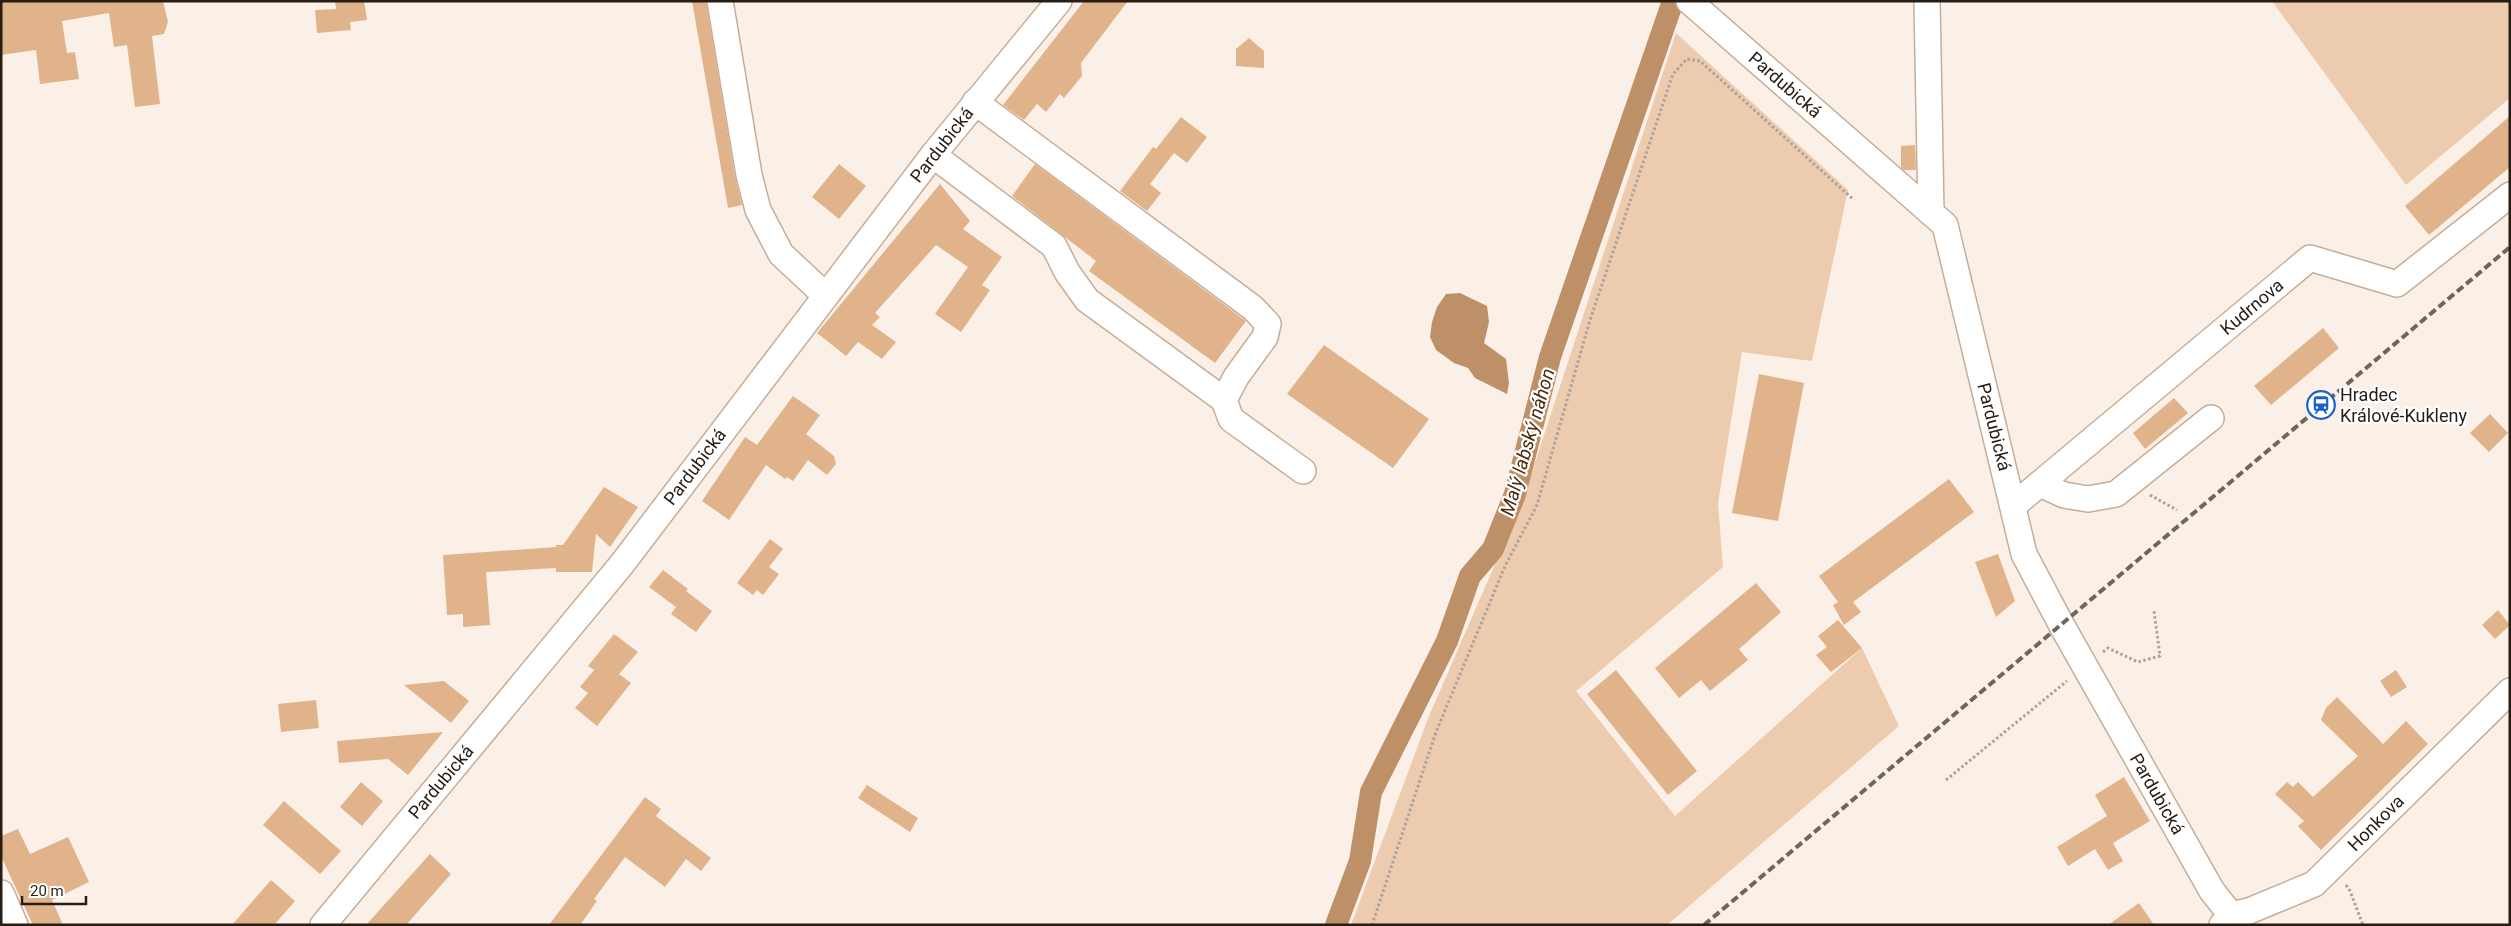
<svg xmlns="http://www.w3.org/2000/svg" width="2511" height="926" font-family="Roboto,sans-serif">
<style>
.green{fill:#edcbae}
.water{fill:#bd9068}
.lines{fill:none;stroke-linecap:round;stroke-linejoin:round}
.canal{stroke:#bd9068;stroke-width:22}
.building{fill:#e1b38a}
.minor-casing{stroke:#c7ad97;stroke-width:28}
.path{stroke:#ada29a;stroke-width:3;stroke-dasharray:2.5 2.5;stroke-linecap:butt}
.minor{stroke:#fff;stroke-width:25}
.rail{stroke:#6f655d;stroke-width:4;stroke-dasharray:8 4;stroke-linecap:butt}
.labels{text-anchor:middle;stroke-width:4.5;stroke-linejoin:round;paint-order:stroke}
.street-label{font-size:18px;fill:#271d15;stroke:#fff}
.poi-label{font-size:18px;fill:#271d15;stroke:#fff;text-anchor:start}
.water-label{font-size:19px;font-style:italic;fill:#4b2b0b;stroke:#fff}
</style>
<rect width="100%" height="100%" fill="#fbf0e7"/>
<!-- green -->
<g class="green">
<polygon points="2272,1 2510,1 2510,98 2406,185"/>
<polygon points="1676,33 1848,190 1812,361 1742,352 1718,503 1723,567 1576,691 1675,816 1862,648 1899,726 1667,925 1351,925 1429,716 1522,502"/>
</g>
<!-- water -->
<polygon class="water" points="1460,293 1487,306 1489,322 1484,343 1506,359 1509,383 1507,394 1475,378 1468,368 1454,363 1436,350 1430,337 1432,322 1437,307 1446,294"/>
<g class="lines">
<!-- canal -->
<polyline class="canal" points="1336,925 1360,861 1371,792 1447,641 1470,576 1493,549 1515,494 1550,357 1673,1"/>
</g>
<!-- building -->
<g class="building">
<polygon points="1,1 163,1 168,22 164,34 152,36 160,104 135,107 127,45 114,47 109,13 62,21 67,53 75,52 79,79 40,84 36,50 1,55"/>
<polygon points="335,1 364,1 367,20 350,22 351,30 317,33 315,10 336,9"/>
<polygon points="692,1 706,1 735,177 742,205 728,208"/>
<polygon points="1084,1 1128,1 1081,63 1082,76 1064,98 1060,94 1046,112 1037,104 1024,120 1003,105"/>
<polygon points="1249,38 1264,51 1264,68 1236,66 1236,49"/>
<polygon points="2510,116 2510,167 2429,235 2405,206"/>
<polygon points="1181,117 1207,137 1187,163 1174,153 1150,184 1161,193 1147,211 1120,191 1153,147 1156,149"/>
<polygon points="1915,145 1916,170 1904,170 1901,168 1901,146"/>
<polygon points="839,164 866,186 839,219 812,197"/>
<polygon points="1035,164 1246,321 1215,363 1089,271 1096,261 1012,196"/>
<polygon points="940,184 970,221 963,229 1002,257 982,285 990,290 961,332 935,314 968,267 936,245 875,313 880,317 872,325 896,342 882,359 858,342 846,356 817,333"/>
<polygon points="2323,328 2339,348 2271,405 2254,386"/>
<polygon points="1324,345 1429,419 1393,468 1287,394"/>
<polygon points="1759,374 1804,383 1778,521 1732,513"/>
<polygon points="793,396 820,415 806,434 834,456 836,464 827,475 808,460 793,481 787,477 785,479 766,465 729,520 702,501 745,437 757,445"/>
<polygon points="2174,398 2188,413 2145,449 2133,433"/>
<polygon points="2490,414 2508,433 2489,452 2470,433"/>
<polygon points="1949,479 1974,512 1853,602 1861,612 1844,625 1833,605 1838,602 1819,576"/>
<polygon points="604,487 638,507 610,547 596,534 592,572 556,572 556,568 486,572 490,625 463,627 463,614 447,615 443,555 556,547 556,545 563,545"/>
<polygon points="770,539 783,549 769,567 779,574 763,595 757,590 753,595 737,583"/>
<polygon points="1998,554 2015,601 1996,617 1975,562"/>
<polygon points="663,570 688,589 686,591 712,611 696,632 671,614 676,607 649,587"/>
<polygon points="1756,583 1781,612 1739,649 1748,660 1710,691 1701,680 1679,698 1655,668"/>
<polygon points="2498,610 2510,625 2495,639 2482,625"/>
<polygon points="1838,620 1862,648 1831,672 1816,655 1827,647 1818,636"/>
<polygon points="614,634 638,652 619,674 631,683 597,726 575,708 588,693 580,687 594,670 588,666"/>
<polygon points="1616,670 1697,771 1668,795 1587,694"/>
<polygon points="2396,670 2407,687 2391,697 2380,681"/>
<polygon points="444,681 469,701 451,723 404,685"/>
<polygon points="2337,697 2383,744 2406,721 2428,744 2321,850 2298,826 2304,821 2275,794 2287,782 2293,787 2298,782 2313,797 2358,756 2321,720 2326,708"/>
<polygon points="316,700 319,728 281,732 278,704"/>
<polygon points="443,732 408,775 388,759 339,763 337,741"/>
<polygon points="2124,777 2150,821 2113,843 2123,861 2108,870 2095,849 2068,866 2057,847 2107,816 2095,795"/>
<polygon points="361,782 383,801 362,826 340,807"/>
<polygon points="867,785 918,818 910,832 858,798"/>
<polygon points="645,797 661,809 656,816 711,858 701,871 686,859 665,887 625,857 594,899 597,901 580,925 549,925"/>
<polygon points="284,801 341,851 320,874 263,825"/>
<polygon points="18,829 30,854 68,837 89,882 52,900 63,925 33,925 1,856 1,836"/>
<polygon points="430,854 451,874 406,925 366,925"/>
<polygon points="271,880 295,901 274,925 232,925"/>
<polygon points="2139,903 2154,925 2108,925"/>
</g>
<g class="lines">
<defs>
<g id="minor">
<polyline points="720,1 749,175 758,210 781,254 825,295"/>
<polyline points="1689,1 1945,225 2024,554 2061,624 2212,891 2231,915"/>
<polyline points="1927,1 1931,213"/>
<polyline points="975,102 1253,308 1268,324 1265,337 1236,377 1224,400 1231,419 1303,471"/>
<polyline points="933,155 1054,246 1067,272 1087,300 1224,400"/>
<polyline points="2040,484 2064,495 2088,499 2116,494 2211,418"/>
<polyline points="2013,506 2310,258 2397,284 2510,195"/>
<polyline points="1,893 15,925"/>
<polyline points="323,925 622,564 933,155 1059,1"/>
<polyline points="2222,925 2231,915 2249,911 2314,884 2510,691"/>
</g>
</defs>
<!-- minor casing -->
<use href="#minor" class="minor-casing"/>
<!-- path -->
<g class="path">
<polyline points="2150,495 2177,510"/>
<polyline points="2103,652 2108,648 2138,662 2160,656 2154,611"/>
<polyline points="1946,780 2067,681"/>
<polyline points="2346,885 2350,891 2363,925"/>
<polyline points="1372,925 1436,732 1505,566 1537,505 1590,320 1673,74 1687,59 1700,61 1854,200"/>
</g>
<!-- minor -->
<use href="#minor" class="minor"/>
<!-- rail -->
<polyline class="rail" points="1704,925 2510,247"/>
</g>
<!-- icons -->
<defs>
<symbol id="station-ring" viewBox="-11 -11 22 22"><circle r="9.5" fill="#fff" stroke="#1a61cc" stroke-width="1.5"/><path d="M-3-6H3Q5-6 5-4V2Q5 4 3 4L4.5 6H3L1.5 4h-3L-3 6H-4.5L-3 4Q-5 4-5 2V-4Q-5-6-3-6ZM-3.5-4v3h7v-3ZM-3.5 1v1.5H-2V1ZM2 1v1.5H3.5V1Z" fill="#1a61cc"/></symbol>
</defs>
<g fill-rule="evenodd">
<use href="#station-ring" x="2305" y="389" width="32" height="32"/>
</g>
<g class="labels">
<!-- street labels -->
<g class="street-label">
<text transform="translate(1785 85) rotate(41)" y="6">Pardubická</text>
<text transform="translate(942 145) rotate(-52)" y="6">Pardubická</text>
<text transform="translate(2252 307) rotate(-40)" y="6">Kudrnova</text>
<text transform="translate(1994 427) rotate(76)" y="6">Pardubická</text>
<text transform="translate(695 467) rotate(-53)" y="6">Pardubická</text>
<text transform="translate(441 782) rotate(-50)" y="6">Pardubická</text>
<text transform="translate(2157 794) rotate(60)" y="6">Pardubická</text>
<text transform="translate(2376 823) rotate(-45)" y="6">Honkova</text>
</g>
<!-- poi labels -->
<g class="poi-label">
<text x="2340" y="401">Hradec<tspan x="2340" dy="21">Králové-Kukleny</tspan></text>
</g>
<!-- water labels -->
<g class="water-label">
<text transform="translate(1527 442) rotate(-74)" y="7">Malý labský náhon</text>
</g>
</g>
<!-- border -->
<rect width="2511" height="926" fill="none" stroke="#271d15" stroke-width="5"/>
<!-- scale -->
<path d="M22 896v8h64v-8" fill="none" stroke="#271d15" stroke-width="2.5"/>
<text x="30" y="896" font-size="15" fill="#271d15" stroke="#ffffff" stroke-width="4" paint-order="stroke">20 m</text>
</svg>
